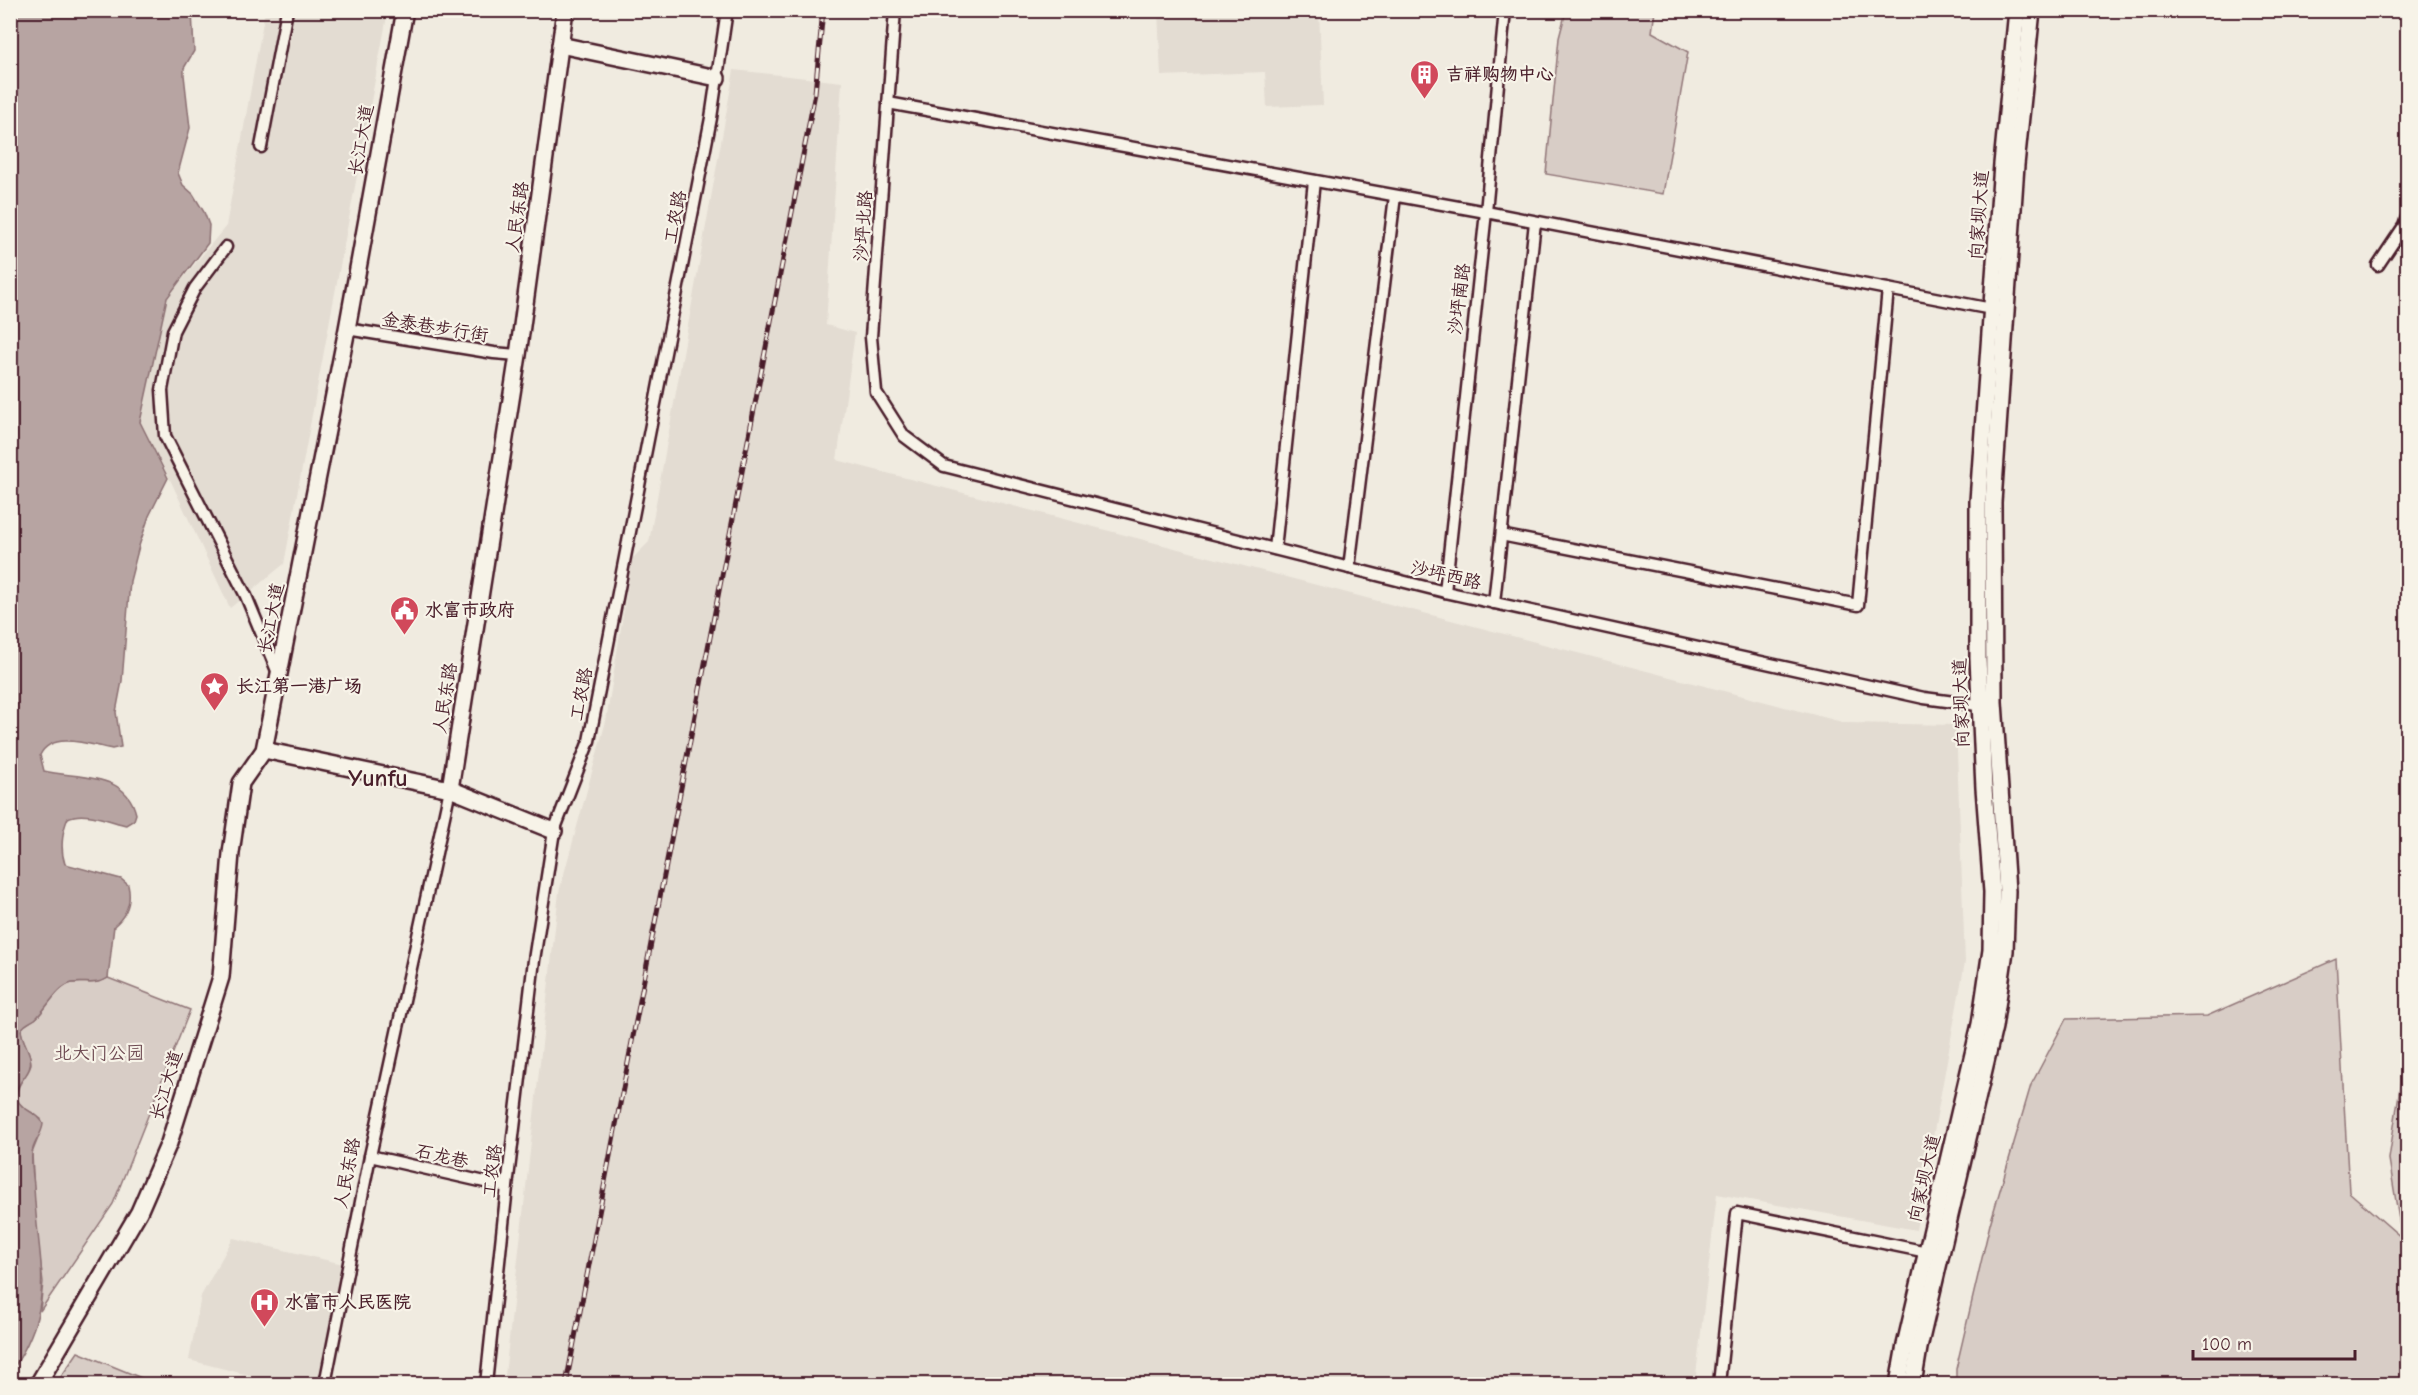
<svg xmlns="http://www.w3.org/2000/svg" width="2418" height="1395" font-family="'Comic Neue','LXGW WenKai TC',sans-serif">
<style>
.built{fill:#e3dcd2}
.green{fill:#d8cdc6;stroke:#917678;stroke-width:1.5}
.water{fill:#b7a4a2;stroke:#8b6f72;stroke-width:1.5}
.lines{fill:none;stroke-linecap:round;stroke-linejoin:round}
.street-casing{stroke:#4a1f2b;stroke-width:15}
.secondary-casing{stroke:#4a1f2b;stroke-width:20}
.street{stroke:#f7f3e8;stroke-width:10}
.secondary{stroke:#f7f3e8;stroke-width:15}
.rail-casing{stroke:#4a1f2b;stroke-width:5}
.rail{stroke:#f7f3e8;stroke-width:3;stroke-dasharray:9;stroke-linecap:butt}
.labels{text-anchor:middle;stroke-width:4.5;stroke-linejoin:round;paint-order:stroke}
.poi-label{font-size:18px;font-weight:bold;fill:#4a1f2b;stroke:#f7f3e8;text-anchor:start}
.street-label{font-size:18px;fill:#4a1f2b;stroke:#f7f3e8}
.park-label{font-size:18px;fill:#6e4a52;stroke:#f7f3e8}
.district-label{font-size:24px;font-weight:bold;fill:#4a1f2b;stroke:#f7f3e8}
</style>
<rect width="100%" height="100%" fill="#f0ebe0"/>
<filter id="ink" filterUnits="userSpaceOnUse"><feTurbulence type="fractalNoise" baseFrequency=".0167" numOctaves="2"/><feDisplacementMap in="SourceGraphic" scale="12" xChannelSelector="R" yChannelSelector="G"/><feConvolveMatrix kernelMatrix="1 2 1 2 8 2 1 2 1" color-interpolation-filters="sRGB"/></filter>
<g filter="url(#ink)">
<!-- built -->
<g class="built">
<polygon points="265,11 388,11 284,564 230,608 168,475 140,422 167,298 226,226"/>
<polygon points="1158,11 1319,11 1323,105 1267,107 1265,72 1161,76"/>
<polygon points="734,70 842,82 826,325 855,333 837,460 1846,723 1956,725 1965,962 1916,1230 1717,1194 1695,1384 504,1384 559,892 606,721 632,559 649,542"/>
<polygon points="233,1238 347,1265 321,1384 284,1384 189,1360 201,1296"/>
</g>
<!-- green -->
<g class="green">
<polygon points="1566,11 1655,11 1652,32 1688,52 1663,194 1546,174 1559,38"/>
<polygon points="2336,959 2349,1192 2402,1238 2389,1159 2407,1041 2407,1384 1956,1384 1956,1369 1990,1224 2031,1085 2066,1019 2207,1016"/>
<path d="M108 978 190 1010 113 1204 40 1311 43 1282 35 1218 32 1153 38 1138 41 1119C20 1105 7 1101 25 1076 28 1072 31 1067 31 1063 30 1052 22 1041 21 1030 24 1024 29 1023 35 1019 47 1009 56 987 72 983 86 981 96 986 108 978Z"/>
<polygon points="78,1352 156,1384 56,1384"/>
</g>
<!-- water -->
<path class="water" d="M11 10 192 11 194 51 184 68V75L190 128 178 173 183 185 193 194 204 212 209 225 208 243 167 298 140 422 168 478 149 516 139 546 130 581 122 681 116 712 121 747 112 749C91 745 52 730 40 755L44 771C78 779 126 771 136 814L134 820 126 825C109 821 83 810 68 818 62 831 60 850 65 864L121 879 128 885C132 902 127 915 114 926L108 978C96 986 86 981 72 983 56 987 47 1009 35 1019 29 1023 24 1024 21 1030 22 1043 33 1053 30 1066 28 1078 12 1085 17 1099 21 1111 39 1112 43 1124 42 1135 33 1142 32 1153 31 1164 33 1175 34 1186 37 1263 59 1301 11 1372Z"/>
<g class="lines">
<defs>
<g id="street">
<polyline points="895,10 871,337 876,392 904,436 944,466 1445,592 1924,698 1985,706"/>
<polyline points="888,103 1486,212 1997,310"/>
<polyline points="261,147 287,10"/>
<polyline points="226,247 195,288 173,331 162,390 165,436 246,596 278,673"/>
<polyline points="2378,265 2404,226 2408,214"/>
<polyline points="347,329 494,353 518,355"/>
<polyline points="1506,536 1858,605 1888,289"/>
<polyline points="1275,549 1314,181"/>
<polyline points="1349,568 1395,196"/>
<polyline points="1445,592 1486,212 1505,10"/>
<polyline points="1494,603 1535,222"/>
<polyline points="370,1156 507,1187"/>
<polyline points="325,1384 370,1156 450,789"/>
<polyline points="486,1384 507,1187 534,960 554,831 589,741 711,118 727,10"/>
<polyline points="1719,1384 1737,1213 1932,1253"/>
</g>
<g id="secondary">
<polyline points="560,45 717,78"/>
<polyline points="264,750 450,789 554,831"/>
<polyline points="450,789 518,355 565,10"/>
<polyline points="38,1384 139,1212 169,1143 221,977 231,853 241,783 264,750 347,329 405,10"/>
<polyline points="1898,1384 1905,1345 1980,1024 1991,950 1992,892 1984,788 1978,658 1978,501 2002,164 2017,10"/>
<polyline points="1913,1384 1919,1348 1994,1027 2005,951 2007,891 1994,702 1993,502 2016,165 2032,10"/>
</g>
</defs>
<!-- street casing -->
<use href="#street" class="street-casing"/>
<!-- secondary casing -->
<use href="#secondary" class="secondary-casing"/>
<!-- street -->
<use href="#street" class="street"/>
<!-- secondary -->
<use href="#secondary" class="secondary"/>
<defs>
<polyline id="rail" points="566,1384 815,93 823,10"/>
</defs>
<!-- rail casing -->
<use href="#rail" class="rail-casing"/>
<!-- rail -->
<use href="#rail" class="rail"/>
</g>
</g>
<!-- icons -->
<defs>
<symbol id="building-pin" viewBox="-11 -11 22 30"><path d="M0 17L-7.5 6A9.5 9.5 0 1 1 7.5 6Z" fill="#d1495b" stroke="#f7f3e8"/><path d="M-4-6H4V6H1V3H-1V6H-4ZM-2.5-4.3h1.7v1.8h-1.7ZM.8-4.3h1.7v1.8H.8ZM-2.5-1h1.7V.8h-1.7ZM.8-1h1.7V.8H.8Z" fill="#fff"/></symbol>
<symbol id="civic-pin" viewBox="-11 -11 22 30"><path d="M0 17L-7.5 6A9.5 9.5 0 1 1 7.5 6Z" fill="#d1495b" stroke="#f7f3e8"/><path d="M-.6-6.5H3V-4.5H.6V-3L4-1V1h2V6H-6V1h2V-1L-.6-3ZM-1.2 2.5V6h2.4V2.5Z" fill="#fff"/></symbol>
<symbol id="sight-pin" viewBox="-11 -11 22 30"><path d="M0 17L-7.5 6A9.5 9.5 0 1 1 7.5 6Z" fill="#d1495b" stroke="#f7f3e8"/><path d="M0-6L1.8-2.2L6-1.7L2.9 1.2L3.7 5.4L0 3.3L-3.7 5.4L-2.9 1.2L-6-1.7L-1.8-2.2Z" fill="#fff"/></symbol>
<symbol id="hospital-pin" viewBox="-11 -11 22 30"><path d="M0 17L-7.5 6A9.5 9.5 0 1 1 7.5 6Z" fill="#d1495b" stroke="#f7f3e8"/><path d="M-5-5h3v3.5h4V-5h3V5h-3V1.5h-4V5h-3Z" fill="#fff"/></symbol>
</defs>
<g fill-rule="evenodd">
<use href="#building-pin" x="1408" y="58" width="33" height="45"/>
<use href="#civic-pin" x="388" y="594" width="33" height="45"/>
<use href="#sight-pin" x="198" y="670" width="33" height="45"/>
<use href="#hospital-pin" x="248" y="1286" width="33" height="45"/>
</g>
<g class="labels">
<!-- poi labels -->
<g class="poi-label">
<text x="1446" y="80">吉祥购物中心</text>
<text x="425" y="616">水富市政府</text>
<text x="236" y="692">长江第一港广场</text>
<text x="285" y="1308">水富市人民医院</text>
</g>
<!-- street labels -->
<g class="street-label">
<text transform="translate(361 140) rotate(-80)" y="6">长江大道</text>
<text transform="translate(1979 215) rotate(-86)" y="6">向家坝大道</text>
<text transform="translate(517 217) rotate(-82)" y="6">人民东路</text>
<text transform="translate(675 217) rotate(-79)" y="6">工农路</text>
<text transform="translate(863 226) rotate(-86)" y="6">沙坪北路</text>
<text transform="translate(1459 299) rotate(-83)" y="6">沙坪南路</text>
<text transform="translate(435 327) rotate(9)" y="6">金泰巷步行街</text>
<text transform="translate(1446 575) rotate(13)" y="6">沙坪西路</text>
<text transform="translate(271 618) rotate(-79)" y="6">长江大道</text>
<text transform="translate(581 694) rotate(-79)" y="6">工农路</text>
<text transform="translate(445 698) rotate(-81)" y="6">人民东路</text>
<text transform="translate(1961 703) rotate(-92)" y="6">向家坝大道</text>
<text transform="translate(166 1085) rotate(-73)" y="6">长江大道</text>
<text transform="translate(442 1156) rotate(13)" y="6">石龙巷</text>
<text transform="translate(492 1171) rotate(-83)" y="6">工农路</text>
<text transform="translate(347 1173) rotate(-79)" y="6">人民东路</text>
<text transform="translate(1924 1178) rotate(-77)" y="6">向家坝大道</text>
</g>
<!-- park labels -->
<g class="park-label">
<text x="99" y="1059">北大门公园</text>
</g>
<!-- district labels -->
<g class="district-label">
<text x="378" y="786">Yunfu</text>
</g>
</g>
<!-- margin -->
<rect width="2418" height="1395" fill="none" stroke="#f7f3e8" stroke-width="36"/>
<rect x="18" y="18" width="2382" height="1359" fill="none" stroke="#4a1f2b" stroke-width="2" filter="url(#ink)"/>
<!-- scale -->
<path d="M2193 1350v9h162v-9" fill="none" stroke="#4a1f2b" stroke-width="3"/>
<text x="2202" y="1350" font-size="18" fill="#4a1f2b" stroke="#f7f3e8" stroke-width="4.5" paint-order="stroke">100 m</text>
</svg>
